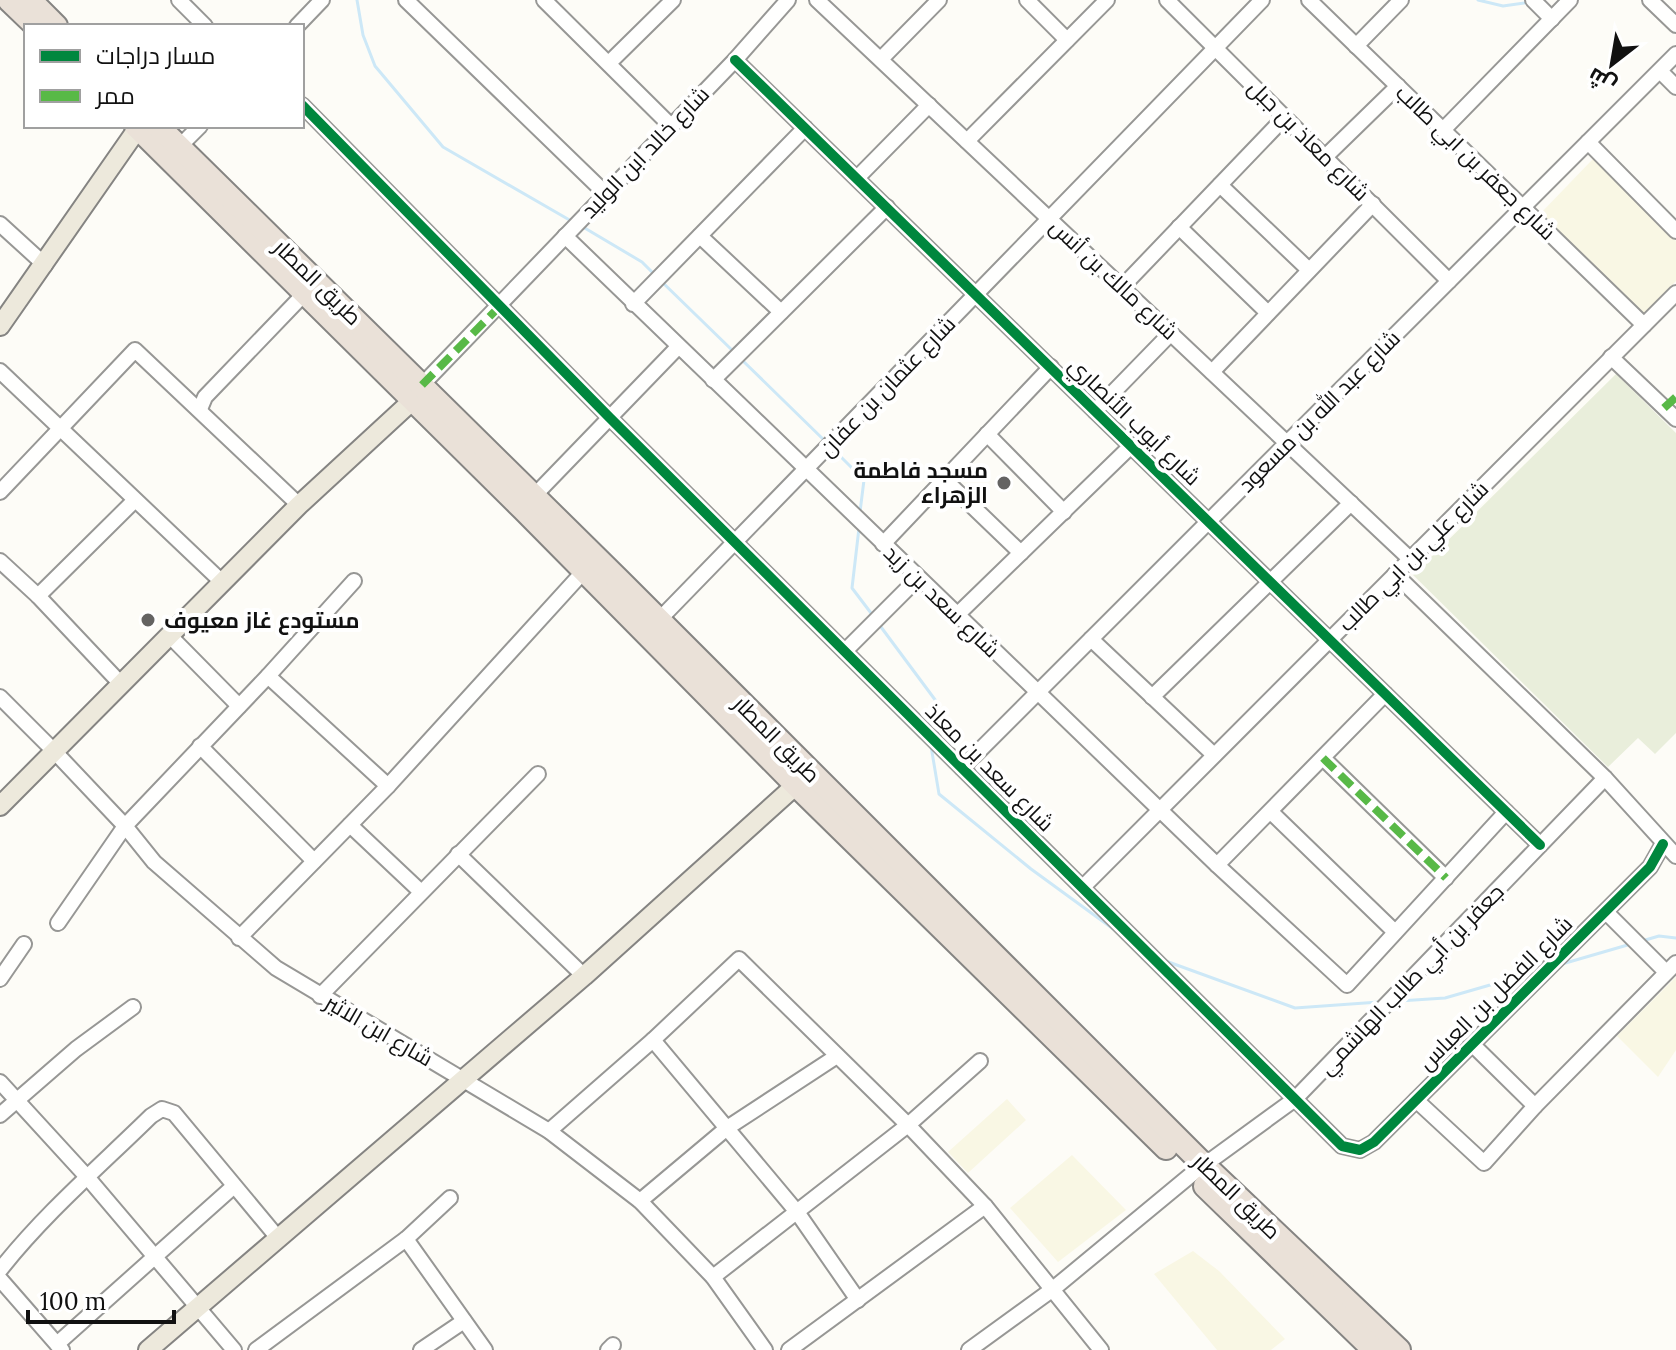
<svg xmlns="http://www.w3.org/2000/svg" width="1676" height="1350" font-family="Lora,Cairo,serif">
<style>
.farmland{fill:#f9f7e4}
.cemetery{fill:#e9eedb}
.lines{fill:none;stroke-linecap:round;stroke-linejoin:round}
.stream{stroke:#cde8f7;stroke-width:3}
.minor-casing{stroke:#979795;stroke-width:18}
.major-casing{stroke:#858482;stroke-width:22}
.highway-casing{stroke:#858482;stroke-width:26}
.minor{stroke:#fffffe;stroke-width:14}
.major{stroke:#ede9dc;stroke-width:18}
.highway{stroke:#eae1d8;stroke-width:22}
.quiet{stroke:#58b947;stroke-width:8;stroke-dasharray:16 8;stroke-linecap:butt}
.cycleway-casing{stroke:#fff;stroke-width:15}
.cycleway{stroke:#00873e;stroke-width:10}
.poi-dot{fill:#646362;stroke:#fff;stroke-width:3}
.labels{text-anchor:middle;stroke-width:8;stroke-linejoin:round;paint-order:stroke}
.street-label{font-size:22px;fill:#111;stroke:#fff}
.poi-label{font-size:22px;font-weight:bold;fill:#111;stroke:#fff;text-anchor:end}
</style>
<rect width="100%" height="100%" fill="#fdfcf7"/>
<!-- farmland -->
<g class="farmland">
<polygon points="1593,159 1676,241 1676,281 1644,314 1541,213"/>
<polygon points="1676,977 1676,1050 1658,1077 1617,1036"/>
<polygon points="1007,1099 1026,1120 968,1173 948,1152"/>
<polygon points="1072,1155 1126,1210 1058,1262 1010,1208"/>
<polygon points="1193,1251 1219,1271 1285,1339 1271,1350 1217,1350 1154,1274"/>
</g>
<!-- cemetery -->
<polygon class="cemetery" points="1616,374 1676,433 1676,733 1655,754 1638,738 1608,767 1413,575"/>
<g class="lines">
<!-- stream -->
<g class="stream">
<polyline points="357,0 363,35 375,66 443,147 573,222"/>
<polyline points="1478,0 1503,6 1531,2"/>
<polyline points="583,227 642,262 656,276"/>
<polyline points="661,281 733,351"/>
<polyline points="742,360 825,441"/>
<polyline points="833,449 864,480 860,512"/>
<polyline points="859,528 852,588 874,617"/>
<polyline points="878,623 936,701 931,727"/>
<polyline points="931,746 939,794 1031,869 1116,931"/>
<polyline points="1642,941 1659,936 1676,938"/>
<polyline points="1163,960 1295,1008 1379,1002"/>
<polyline points="1562,964 1631,944"/>
<polyline points="1399,1001 1445,998 1535,972"/>
</g>
<defs>
<g id="minor">
<polyline points="179,0 205,26"/>
<polyline points="406,0 605,193"/>
<polyline points="544,0 670,125"/>
<polyline points="817,0 1410,559"/>
<polyline points="1027,0 1067,40"/>
<polyline points="1167,0 1449,281"/>
<polyline points="1309,0 1644,325"/>
<polyline points="1533,0 1552,19"/>
<polyline points="1650,0 1676,25"/>
<polyline points="297,26 322,0"/>
<polyline points="1356,46 1401,0"/>
<polyline points="881,59 939,0"/>
<polyline points="735,60 1540,845"/>
<polyline points="609,63 673,0"/>
<polyline points="1660,71 1676,87"/>
<polyline points="302,105 610,418 1342,1146 1360,1150 1374,1142 1650,867 1663,844"/>
<polyline points="1443,130 1570,0"/>
<polyline points="967,141 1107,0"/>
<polyline points="1588,142 1676,231"/>
<polyline points="179,147 200,126"/>
<polyline points="1325,157 1398,86"/>
<polyline points="857,178 929,105"/>
<polyline points="1220,185 1309,270"/>
<polyline points="0,224 45,265"/>
<polyline points="1179,227 1268,313"/>
<polyline points="565,236 1217,865 1347,985 1506,812"/>
<polyline points="700,236 781,312"/>
<polyline points="1122,287 1285,117"/>
<polyline points="633,304 805,128"/>
<polyline points="1611,357 1676,419"/>
<polyline points="0,371 222,582"/>
<polyline points="1212,372 1373,204"/>
<polyline points="713,380 887,207"/>
<polyline points="422,385 735,60 788,0"/>
<polyline points="200,409 205,397 305,293"/>
<polyline points="1095,411 1171,333"/>
<polyline points="987,434 1064,512"/>
<polyline points="944,479 1021,553"/>
<polyline points="0,492 135,350 299,505"/>
<polyline points="534,496 678,347"/>
<polyline points="883,544 1051,367"/>
<polyline points="0,561 38,596 121,684"/>
<polyline points="1395,574 1605,778 1676,856"/>
<polyline points="38,596 134,501"/>
<polyline points="957,615 1131,446"/>
<polyline points="654,625 1262,0"/>
<polyline points="169,635 239,706"/>
<polyline points="1091,639 1214,755"/>
<polyline points="845,651 918,578"/>
<polyline points="268,676 388,786"/>
<polyline points="0,697 55,752 125,826 154,862 276,968 549,1131 640,1201 713,1277 765,1350"/>
<polyline points="1152,697 1351,503"/>
<polyline points="200,746 314,861"/>
<polyline points="1323,758 1446,878"/>
<polyline points="962,768 1676,54"/>
<polyline points="1271,812 1395,932"/>
<polyline points="350,825 420,891"/>
<polyline points="458,854 584,976"/>
<polyline points="1217,865 1385,694"/>
<polyline points="1083,887 1676,293"/>
<polyline points="1606,912 1666,972"/>
<polyline points="58,923 125,826 268,676 354,581"/>
<polyline points="239,938 388,786 584,571"/>
<polyline points="0,979 24,944"/>
<polyline points="320,996 538,774"/>
<polyline points="653,1040 797,1212 858,1300"/>
<polyline points="1473,1045 1535,1106 1676,963"/>
<polyline points="0,1082 88,1178 234,1350"/>
<polyline points="1416,1100 1484,1163 1535,1106"/>
<polyline points="0,1115 76,1049 133,1007"/>
<polyline points="549,1131 653,1040 739,959 908,1125 985,1206 1101,1350"/>
<polyline points="640,1201 727,1128 837,1056"/>
<polyline points="406,1239 485,1350"/>
<path d="M0 1270C44 1214 100 1166 151 1116L162 1109 174 1113 278 1238"/>
<polyline points="713,1277 908,1125 980,1061"/>
<polyline points="0,1279 62,1350"/>
<polyline points="57,1344 234,1186"/>
<polyline points="256,1350 406,1239 450,1198"/>
<polyline points="421,1350 464,1321"/>
<polyline points="608,1350 613,1345"/>
<polyline points="789,1350 985,1206"/>
<polyline points="969,1350 1053,1289 1192,1174 1295,1099 1605,778"/>
</g>
<g id="major">
<polyline points="0,326 138,128"/>
<polyline points="0,806 299,505 413,400"/>
<polyline points="148,1350 584,976 796,785"/>
</g>
<g id="highway">
<polyline points="9,0 36,26"/>
<polyline points="30,0 56,26"/>
<polyline points="136,126 523,509 796,785 1166,1148"/>
<polyline points="158,126 619,580 1204,1165 1399,1350"/>
<polyline points="1205,1186 1374,1350"/>
</g>
</defs>
<!-- minor casing -->
<use href="#minor" class="minor-casing"/>
<!-- major casing -->
<use href="#major" class="major-casing"/>
<!-- highway casing -->
<use href="#highway" class="highway-casing"/>
<!-- minor -->
<use href="#minor" class="minor"/>
<!-- major -->
<use href="#major" class="major"/>
<!-- highway -->
<use href="#highway" class="highway"/>
<!-- quiet -->
<g class="quiet">
<polyline points="422,385 501,305"/>
<polyline points="1664,408 1676,397"/>
<polyline points="1323,758 1446,878"/>
</g>
<defs>
<g id="cycleway">
<polyline points="735,60 1540,845"/>
<polyline points="302,105 610,418 1342,1146 1360,1150 1374,1142 1650,867 1663,844"/>
</g>
</defs>
<!-- cycleway casing -->
<use href="#cycleway" class="cycleway-casing"/>
<!-- cycleway -->
<use href="#cycleway" class="cycleway"/>
</g>
<!-- markers -->
<g class="poi-dot">
<circle cx="1004" cy="483" r="8"/>
<circle cx="148" cy="620" r="8"/>
</g>
<g class="labels">
<!-- street labels -->
<g class="street-label">
<text transform="translate(1309 140) rotate(45)" y="8">شارع معاذ بن جبل</text>
<text transform="translate(645 152) rotate(-46)" y="8">شارع خالد ابن الوليد</text>
<text transform="translate(1476 162) rotate(44)" y="8">شارع جعفر بن ابي طالب</text>
<text transform="translate(1114 279) rotate(43)" y="8">شارع مالك بن أنس</text>
<text transform="translate(318 282) rotate(44)" y="8">طريق المطار</text>
<text transform="translate(887 386) rotate(-46)" y="8">شارع عثمان بن عفان</text>
<text transform="translate(1319 411) rotate(-45)" y="8">شارع عبد الله بن مسعود</text>
<text transform="translate(1135 421) rotate(44)" y="8">شارع أيوب الأنصاري</text>
<text transform="translate(1413 556) rotate(-45)" y="8">شارع علي بن ابي طالب</text>
<text transform="translate(942 601) rotate(44)" y="8">شارع سعد بن زيد</text>
<text transform="translate(777 739) rotate(45)" y="8">طريق المطار</text>
<text transform="translate(990 767) rotate(45)" y="8">شارع سعد بن معاذ</text>
<text transform="translate(1411 979) rotate(-46)" y="8">جعفر بن أبي طالب الهاشمي</text>
<text transform="translate(1495 993) rotate(-45)" y="8">شارع الفضل بن العباس</text>
<text transform="translate(379 1030) rotate(30)" y="8">شارع ابن الاثير</text>
<text transform="translate(1237 1196) rotate(44)" y="8">طريق المطار</text>
</g>
<!-- poi labels -->
<g class="poi-label">
<text x="988" y="478">مسجد فاطمة<tspan x="988" dy="25">الزهراء</tspan></text>
<text x="164" y="628" text-anchor="start">مستودع غاز معيوف</text>
</g>
</g>
<!-- legend -->
<rect x="24" y="24" width="280" height="104" fill="#ffffff" stroke="#a0a0a0" stroke-width="2"/>
<rect x="40" y="50" width="40" height="12" fill="#00873e" stroke="#a0a0a0" stroke-width="2"/>
<text x="96" y="64" font-size="24" fill="#111111">مسار دراجات</text>
<rect x="40" y="90" width="40" height="12" fill="#58b947" stroke="#a0a0a0" stroke-width="2"/>
<text x="96" y="104" font-size="24" fill="#111111">ممر</text>
<!-- north arrow -->
<g transform="translate(1612 64) rotate(211)" stroke="#ffffff" stroke-width="6" paint-order="stroke">
<path d="M0-6L14 30L0 20L-14 30Z" fill="#111111"/>
<text y="-12" font-size="22" font-weight="bold" text-anchor="middle" fill="#111111">ش</text>
</g>
<!-- scale -->
<path d="M28 1310v12h146v-12" fill="none" stroke="#111111" stroke-width="4"/>
<text x="40" y="1310" font-size="24" fill="#111111" stroke="#ffffff" stroke-width="6" paint-order="stroke">100 m</text>
</svg>
